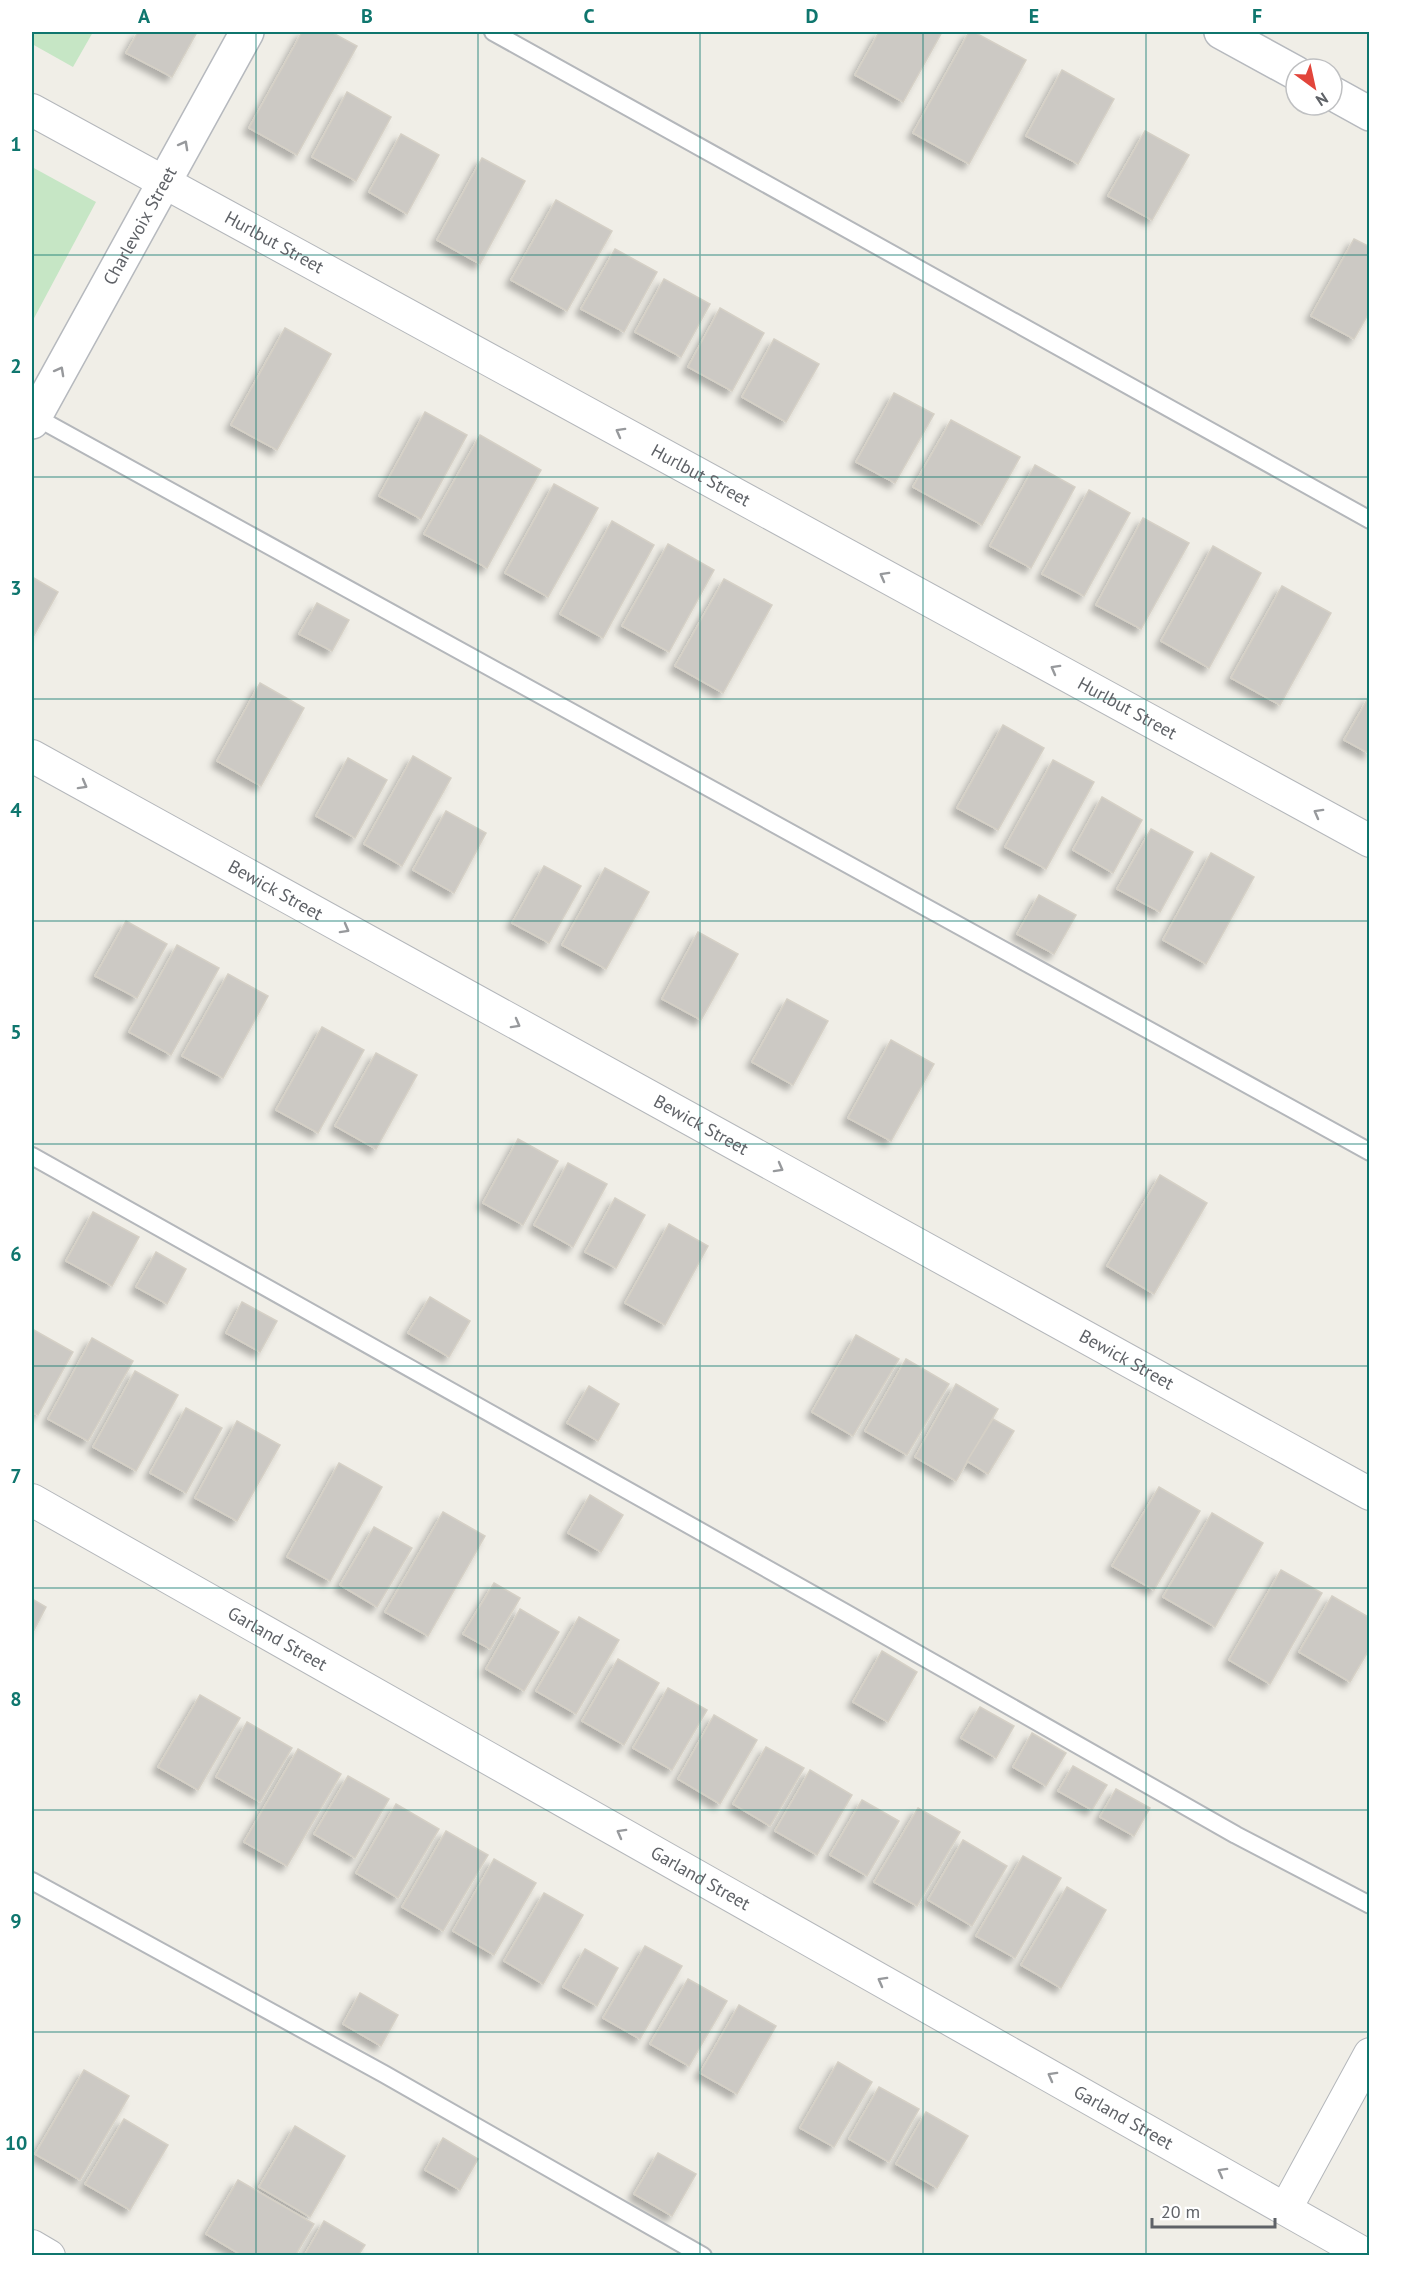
<svg xmlns="http://www.w3.org/2000/svg" width="1401" height="2287" font-family="'PT Sans',sans-serif">
<style>
.green{fill:#c6e6c5}
.building{fill:#ccc9c4;stroke:#d5d0c6;stroke-width:1.5;filter:url(#shadow)}
.lines{fill:none;stroke-linecap:round;stroke-linejoin:round}
.lane-casing{stroke:#b4b7bb;stroke-width:20}
.street-casing{stroke:#b4b7bb;stroke-width:34}
.secondary-casing{stroke:#b6b9be;stroke-width:36}
.lane{stroke:#fff;stroke-width:16}
.street{stroke:#fff;stroke-width:32}
.secondary{stroke:#fff;stroke-width:33}
.oneway{stroke:#97999c}
.grid{fill:none;stroke:#0f766e;stroke-width:1.5;stroke-opacity:0.55}
.labels{text-anchor:middle;stroke-width:5;stroke-linejoin:round;paint-order:stroke}
.street-label{font-size:18px;fill:#5f6267;stroke:#fff}
.neatline{fill:none;stroke:#0f766e;stroke-width:2}
.grid-label{font-size:20px;text-anchor:middle;font-weight:bold;fill:#0f766e}
</style>
<defs>
<filter id="shadow"><feDropShadow dx="-5.5" dy="5.5" stdDeviation="3" flood-color="#0004"/></filter>
</defs>
<rect width="100%" height="100%" fill="#f0eee7"/>
<!-- green -->
<g class="green">
<polygon points="32,32 93,32 73,67 32,44"/>
<polygon points="32,167 96,202 32,322"/>
</g>
<!-- building -->
<g class="building">
<polygon points="138,32 197,32 172,77 126,53"/>
<polygon points="302,32 331,32 357,46 297,155 249,128"/>
<polygon points="879,32 942,32 903,102 855,75"/>
<polygon points="969,32 974,32 1026,60 969,164 913,133"/>
<polygon points="1062,70 1114,99 1078,164 1026,136"/>
<polygon points="347,92 391,117 356,181 312,157"/>
<polygon points="1145,131 1189,155 1152,220 1108,196"/>
<polygon points="401,134 439,155 407,214 369,192"/>
<polygon points="482,158 525,181 480,264 437,240"/>
<polygon points="556,200 612,231 567,311 511,280"/>
<polygon points="1354,239 1370,247 1370,311 1354,339 1311,316"/>
<polygon points="615,249 657,272 624,332 581,309"/>
<polygon points="664,279 710,304 681,357 635,332"/>
<polygon points="720,308 764,333 732,391 688,367"/>
<polygon points="285,328 331,354 277,450 231,425"/>
<polygon points="774,339 819,364 786,422 742,397"/>
<polygon points="894,393 934,414 895,483 856,462"/>
<polygon points="425,412 467,435 421,519 379,496"/>
<polygon points="951,420 1020,457 982,525 913,487"/>
<polygon points="480,435 541,470 487,568 424,534"/>
<polygon points="1035,465 1075,487 1031,568 990,546"/>
<polygon points="554,484 598,508 548,597 505,573"/>
<polygon points="1089,490 1130,513 1084,596 1042,574"/>
<polygon points="1143,518 1189,543 1141,629 1096,605"/>
<polygon points="612,521 654,545 603,638 560,614"/>
<polygon points="668,544 714,570 669,652 622,626"/>
<polygon points="1213,546 1261,573 1209,668 1161,641"/>
<polygon points="32,577 58,592 32,639"/>
<polygon points="724,579 772,605 723,693 675,666"/>
<polygon points="1282,586 1331,613 1280,705 1231,678"/>
<polygon points="317,603 349,620 332,651 299,634"/>
<polygon points="260,683 304,708 261,786 217,761"/>
<polygon points="1370,695 1370,754 1344,740"/>
<polygon points="1003,725 1044,748 998,830 957,808"/>
<polygon points="413,756 451,778 402,866 364,844"/>
<polygon points="348,758 387,780 355,838 316,816"/>
<polygon points="1053,760 1094,782 1046,869 1005,847"/>
<polygon points="1102,797 1142,820 1113,873 1073,850"/>
<polygon points="446,811 486,833 454,893 413,870"/>
<polygon points="1151,829 1193,852 1160,912 1117,889"/>
<polygon points="1211,853 1254,877 1206,964 1163,940"/>
<polygon points="544,866 581,886 549,943 512,923"/>
<polygon points="605,868 649,892 606,969 562,945"/>
<polygon points="1039,895 1076,915 1054,954 1017,934"/>
<polygon points="126,921 167,944 137,998 95,976"/>
<polygon points="698,932 738,954 701,1020 662,999"/>
<polygon points="177,945 219,968 171,1055 129,1032"/>
<polygon points="228,974 268,996 223,1078 182,1056"/>
<polygon points="787,999 828,1021 793,1085 752,1062"/>
<polygon points="322,1027 364,1050 318,1133 276,1110"/>
<polygon points="891,1040 934,1064 891,1141 848,1118"/>
<polygon points="376,1053 417,1075 376,1149 335,1126"/>
<polygon points="518,1139 558,1161 523,1225 483,1203"/>
<polygon points="568,1163 607,1184 573,1247 534,1225"/>
<polygon points="1160,1175 1207,1203 1154,1294 1107,1266"/>
<polygon points="615,1198 645,1215 616,1268 585,1252"/>
<polygon points="93,1212 139,1237 112,1286 66,1261"/>
<polygon points="669,1224 708,1246 665,1325 625,1303"/>
<polygon points="156,1252 186,1269 167,1304 136,1287"/>
<polygon points="430,1297 470,1321 449,1357 408,1333"/>
<polygon points="242,1302 277,1321 260,1352 226,1333"/>
<polygon points="32,1329 73,1352 38,1415 32,1412"/>
<polygon points="856,1335 899,1359 853,1436 812,1412"/>
<polygon points="92,1338 133,1361 88,1441 48,1419"/>
<polygon points="906,1359 949,1384 907,1455 865,1431"/>
<polygon points="135,1371 178,1395 136,1471 93,1447"/>
<polygon points="956,1384 998,1409 956,1481 915,1457"/>
<polygon points="589,1386 619,1404 598,1441 567,1423"/>
<polygon points="186,1408 222,1428 186,1493 150,1473"/>
<polygon points="993,1419 1014,1431 988,1474 967,1461"/>
<polygon points="237,1421 280,1445 237,1521 195,1498"/>
<polygon points="339,1463 382,1487 330,1581 287,1557"/>
<polygon points="1159,1487 1200,1511 1154,1590 1112,1566"/>
<polygon points="590,1495 623,1515 601,1552 568,1533"/>
<polygon points="443,1512 485,1536 428,1636 385,1612"/>
<polygon points="1212,1513 1263,1543 1215,1627 1163,1597"/>
<polygon points="374,1527 412,1548 377,1607 340,1585"/>
<polygon points="1281,1570 1322,1593 1270,1684 1229,1660"/>
<polygon points="494,1583 520,1598 490,1649 463,1634"/>
<polygon points="1332,1596 1370,1618 1370,1648 1350,1682 1299,1652"/>
<polygon points="32,1599 46,1607 32,1634"/>
<polygon points="520,1609 559,1632 524,1691 486,1669"/>
<polygon points="579,1617 619,1640 576,1714 536,1691"/>
<polygon points="882,1651 917,1672 888,1722 853,1702"/>
<polygon points="618,1659 659,1683 624,1745 582,1721"/>
<polygon points="668,1688 707,1710 672,1770 633,1748"/>
<polygon points="200,1695 240,1718 198,1790 158,1767"/>
<polygon points="980,1707 1014,1726 996,1758 961,1738"/>
<polygon points="714,1715 757,1740 720,1804 678,1779"/>
<polygon points="247,1722 292,1748 260,1802 216,1777"/>
<polygon points="1032,1733 1066,1753 1046,1786 1013,1767"/>
<polygon points="766,1747 804,1768 770,1826 733,1804"/>
<polygon points="298,1749 341,1774 287,1866 244,1842"/>
<polygon points="1073,1766 1107,1785 1092,1810 1058,1791"/>
<polygon points="810,1770 852,1795 817,1855 775,1831"/>
<polygon points="348,1776 389,1799 355,1858 314,1834"/>
<polygon points="1116,1789 1150,1808 1134,1836 1100,1817"/>
<polygon points="862,1800 899,1821 867,1876 830,1855"/>
<polygon points="396,1804 439,1829 398,1898 356,1873"/>
<polygon points="918,1808 960,1832 917,1906 874,1882"/>
<polygon points="446,1831 488,1855 443,1931 402,1907"/>
<polygon points="963,1840 1007,1866 972,1926 928,1900"/>
<polygon points="1023,1856 1061,1878 1015,1958 976,1936"/>
<polygon points="494,1859 536,1883 494,1955 453,1931"/>
<polygon points="1067,1887 1106,1910 1061,1988 1021,1965"/>
<polygon points="544,1893 583,1915 543,1984 504,1961"/>
<polygon points="645,1946 682,1966 640,2039 603,2018"/>
<polygon points="585,1949 618,1968 597,2006 563,1987"/>
<polygon points="688,1979 727,2001 689,2066 650,2044"/>
<polygon points="360,1993 398,2015 381,2046 343,2024"/>
<polygon points="739,2005 776,2026 737,2094 700,2073"/>
<polygon points="838,2062 872,2082 834,2147 800,2128"/>
<polygon points="84,2070 129,2096 80,2180 35,2154"/>
<polygon points="879,2087 919,2109 889,2162 849,2139"/>
<polygon points="926,2112 968,2136 937,2188 896,2164"/>
<polygon points="124,2119 168,2145 130,2210 85,2184"/>
<polygon points="295,2126 345,2156 310,2217 259,2187"/>
<polygon points="443,2138 478,2159 460,2190 425,2170"/>
<polygon points="658,2153 696,2174 672,2216 634,2194"/>
<polygon points="238,2180 314,2224 295,2256 243,2256 206,2234"/>
<polygon points="324,2221 365,2245 358,2256 304,2256"/>
</g>
<g class="lines">
<defs>
<g id="lane">
<polyline points="493,32 1370,520"/>
<polyline points="32,415 1370,1152"/>
<polyline points="32,1156 844,1612 1236,1835 1370,1905"/>
<polyline points="32,1881 384,2074 703,2256"/>
</g>
<g id="street">
<path id="s1" d="M32 110 1370 841"/>
<path id="s2" d="M32 756 1370 1494"/>
<path id="s3" d="M32 1500 1368 2256"/>
<polyline points="1286,2208 1370,2054"/>
<polyline points="32,2246 49,2256"/>
</g>
<g id="secondary">
<polyline points="1221,32 1296,73"/>
<polyline points="1332,93 1370,114"/>
<path id="s4" d="M32 422 247 32"/>
</g>
</defs>
<!-- lane casing -->
<use href="#lane" class="lane-casing"/>
<!-- street casing -->
<use href="#street" class="street-casing"/>
<!-- secondary casing -->
<use href="#secondary" class="secondary-casing"/>
<!-- lane -->
<use href="#lane" class="lane"/>
<!-- street -->
<use href="#street" class="street"/>
<!-- secondary -->
<use href="#secondary" class="secondary"/>
</g>
<!-- one-way arrows -->
<defs><path id="oneway-chevron" d="M-2-3.5L2.5 0L-2 3.5" fill="none" stroke-width="1.6" stroke-linecap="round" stroke-linejoin="round" transform="scale(1.5)"/></defs>
<g class="oneway">
<use href="#oneway-chevron" transform="translate(184 145) rotate(-61)"/>
<use href="#oneway-chevron" transform="translate(60 371) rotate(-61)"/>
<use href="#oneway-chevron" transform="translate(620 432) rotate(-151)"/>
<use href="#oneway-chevron" transform="translate(884 576) rotate(-151)"/>
<use href="#oneway-chevron" transform="translate(1055 669) rotate(-151)"/>
<use href="#oneway-chevron" transform="translate(83 785) rotate(29)"/>
<use href="#oneway-chevron" transform="translate(1318 813) rotate(-151)"/>
<use href="#oneway-chevron" transform="translate(345 929) rotate(29)"/>
<use href="#oneway-chevron" transform="translate(516 1024) rotate(29)"/>
<use href="#oneway-chevron" transform="translate(779 1168) rotate(29)"/>
<use href="#oneway-chevron" transform="translate(621 1833) rotate(-151)"/>
<use href="#oneway-chevron" transform="translate(882 1981) rotate(-151)"/>
<use href="#oneway-chevron" transform="translate(1052 2076) rotate(-151)"/>
<use href="#oneway-chevron" transform="translate(1222 2172) rotate(-151)"/>
</g>
<!-- grid -->
<path class="grid" d="M256 32V2256M478 32V2256M700 32V2256M923 32V2256M1146 32V2256M32 255H1370M32 477H1370M32 699H1370M32 921H1370M32 1144H1370M32 1366H1370M32 1588H1370M32 1810H1370M32 2032H1370"/>
<g class="labels">
<!-- street labels -->
<g class="street-label">
<text dy="6" stroke="none"><textPath href="#s4" startOffset="224">Charlevoix Street</textPath></text>
<text dy="6" stroke="none"><textPath href="#s1" startOffset="276">Hurlbut Street</textPath></text>
<text dy="6" stroke="none"><textPath href="#s1" startOffset="762">Hurlbut Street</textPath></text>
<text dy="6" stroke="none"><textPath href="#s1" startOffset="1248">Hurlbut Street</textPath></text>
<text dy="6" stroke="none"><textPath href="#s2" startOffset="278">Bewick Street</textPath></text>
<text dy="6" stroke="none"><textPath href="#s2" startOffset="764">Bewick Street</textPath></text>
<text dy="6" stroke="none"><textPath href="#s2" startOffset="1250">Bewick Street</textPath></text>
<text dy="6" stroke="none"><textPath href="#s3" startOffset="282">Garland Street</textPath></text>
<text dy="6" stroke="none"><textPath href="#s3" startOffset="768">Garland Street</textPath></text>
<text dy="6" stroke="none"><textPath href="#s3" startOffset="1254">Garland Street</textPath></text>
</g>
</g>
<!-- border -->
<rect width="1401" height="2287" fill="none" stroke="#ffffff" stroke-width="66"/>
<!-- north arrow -->
<g transform="translate(1314 87) rotate(147)"><circle r="28" fill="#ffffff" stroke="#bfc0c2" stroke-width="1.5"/>
<path d="M0-4.5L10 22L0 15L-10 22Z" fill="#e2453b"/>
<text y="-9" font-size="16" font-weight="bold" text-anchor="middle" fill="#5f6267">N</text>
</g>
<!-- scale -->
<path d="M1152 2218v9h123v-9" fill="none" stroke="#5f6267" stroke-width="3"/>
<text x="1161" y="2218" font-size="18" fill="#5f6267" stroke="#ffffff" stroke-width="4.5" paint-order="stroke">20 m</text>
<rect x="33" y="33" width="1335" height="2221" class="neatline"/>
<g class="grid-label">
<text x="144" y="23">A</text>
<text x="367" y="23">B</text>
<text x="589" y="23">C</text>
<text x="812" y="23">D</text>
<text x="1034" y="23">E</text>
<text x="1257" y="23">F</text>
<text x="16" y="151">1</text>
<text x="16" y="373">2</text>
<text x="16" y="595">3</text>
<text x="16" y="817">4</text>
<text x="16" y="1039">5</text>
<text x="16" y="1261">6</text>
<text x="16" y="1483">7</text>
<text x="16" y="1706">8</text>
<text x="16" y="1928">9</text>
<text x="16" y="2150">10</text>
</g>
</svg>
